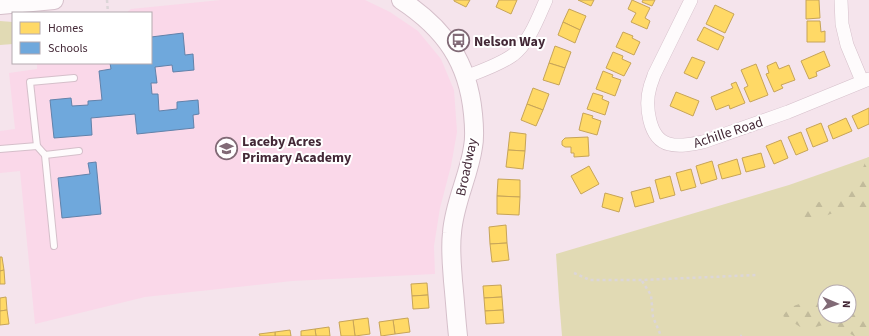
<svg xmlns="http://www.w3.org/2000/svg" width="869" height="336" font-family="'Source Sans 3',sans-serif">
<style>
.built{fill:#fad8e9}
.grass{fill:#e1dab4;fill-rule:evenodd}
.forest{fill:url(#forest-firs)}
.homes{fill:#ffd966;stroke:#c7a458}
.schools{fill:#6fa8dc;stroke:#6282aa}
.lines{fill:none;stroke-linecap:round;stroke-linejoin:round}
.lane-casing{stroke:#d5bfca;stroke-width:8}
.street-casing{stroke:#d5bfca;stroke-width:14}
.secondary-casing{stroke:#d5bfca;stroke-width:20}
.path{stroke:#dcd6d8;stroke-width:2.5;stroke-dasharray:3 3;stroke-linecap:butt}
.lane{stroke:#fefbfc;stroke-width:6}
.street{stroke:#fefbfc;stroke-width:13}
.secondary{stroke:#fefbfc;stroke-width:18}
.labels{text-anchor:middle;stroke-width:4;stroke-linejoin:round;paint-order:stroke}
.poi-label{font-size:14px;font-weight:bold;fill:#432836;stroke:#fff;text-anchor:start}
.street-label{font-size:14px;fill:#432836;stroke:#fff}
</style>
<defs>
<pattern id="forest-firs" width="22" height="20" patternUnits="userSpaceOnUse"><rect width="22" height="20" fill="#e1dab4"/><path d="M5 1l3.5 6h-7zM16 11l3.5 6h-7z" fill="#c2bb9b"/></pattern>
</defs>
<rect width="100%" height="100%" fill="#f5e4ec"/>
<!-- built -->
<polygon class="built" points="221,0 365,0 390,12 418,31 441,59 454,90 457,132 451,166 440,208 434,246 435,274 292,281 145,297 35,324 20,171 0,173 0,131 15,129 9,73 37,69 37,63 151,63 151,13 126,13 131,9"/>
<!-- grass -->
<g class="grass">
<polygon points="0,21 13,22 13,44 0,45"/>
<path d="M869 157V336H562L559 299 556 254 789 185ZM825 292H849V316H825Z"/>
</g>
<!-- forest -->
<g class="forest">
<polygon points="869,157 869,208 864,211 847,208 825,216 802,222 795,217 807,206 837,196 854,189 867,158"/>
<path d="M818 301H825V316H849V305L855 307 869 315V336H854L839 327 823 325 805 330 783 316C791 303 803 303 818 301Z"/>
</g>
<!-- homes -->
<g class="homes">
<polygon points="454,0 470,0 466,7 454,1"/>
<polygon points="499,0 517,0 511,14 496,7"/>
<polygon points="578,0 594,0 591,6"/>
<polygon points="632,0 650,8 645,18 650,21 647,29 631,22 636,13 628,9"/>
<polygon points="643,0 655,0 652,6 642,2"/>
<polygon points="806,0 819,0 820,18 806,19"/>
<polygon points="715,5 734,14 725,33 706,24"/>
<polygon points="569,9 586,16 580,30 563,22"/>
<polygon points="807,21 820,21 821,32 825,31 825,42 807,42"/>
<polygon points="563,22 580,30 575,43 558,35"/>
<polygon points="704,27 724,37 718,50 697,40"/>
<polygon points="623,32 633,36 632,38 640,42 634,55 616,47"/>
<polygon points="555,46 571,52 565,68 549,63"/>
<polygon points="824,51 830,66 816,72 817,76 809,79 801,61"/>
<polygon points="613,52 623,56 622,59 631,63 624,76 606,68"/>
<polygon points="692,57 705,62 697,79 684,73"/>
<polygon points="776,62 779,69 789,65 795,80 781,85 783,88 774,92 766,74 769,73 767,66"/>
<polygon points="549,63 565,68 559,85 543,80"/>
<polygon points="756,64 768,95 750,102 744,88 748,86 741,70"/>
<polygon points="603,71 613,75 612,77 621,80 615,96 596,89"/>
<polygon points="736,82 745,103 730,109 729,105 716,110 711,97 733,88 731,84"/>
<polygon points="533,88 549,94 543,110 527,104"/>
<polygon points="676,92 699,101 693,116 670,106"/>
<polygon points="593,93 603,96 602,99 609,102 605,115 587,109"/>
<polygon points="527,104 543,110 536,126 521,120"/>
<polygon points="869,108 869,124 858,129 852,116"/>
<polygon points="583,113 593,116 592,118 601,121 597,135 579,130"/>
<polygon points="846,118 852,131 833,139 828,126"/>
<polygon points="821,123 828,141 813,147 806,129"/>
<polygon points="510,132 526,134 525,151 508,150"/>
<polygon points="801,132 808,150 796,155 788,137"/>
<polygon points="588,137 589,156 574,157 574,153 571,153 571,147 565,147 562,145 562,141 565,138"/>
<polygon points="781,140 788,158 774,164 766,146"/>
<polygon points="508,150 525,151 523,169 506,167"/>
<polygon points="761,153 765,167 746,172 742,158"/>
<polygon points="737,159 741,174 722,179 718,165"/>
<polygon points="712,161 717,179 701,184 696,166"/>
<polygon points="589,166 599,184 581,194 571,176"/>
<polygon points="691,169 696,187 681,191 676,173"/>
<polygon points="670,176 675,195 660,199 655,180"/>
<polygon points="498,179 520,180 520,197 497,196"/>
<polygon points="650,187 654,202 635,207 631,192"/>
<polygon points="605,193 623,198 619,212 602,207"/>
<polygon points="497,196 520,197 519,215 497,214"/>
<polygon points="506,225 507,243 490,244 489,227"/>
<polygon points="507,243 509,260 492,262 490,244"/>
<polygon points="0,257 2,257 4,270 0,271"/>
<polygon points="4,270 5,284 0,284 0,271"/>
<polygon points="427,283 428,295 412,296 411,284"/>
<polygon points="501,285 502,297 484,298 483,286"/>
<polygon points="428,295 429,308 413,309 412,296"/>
<polygon points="6,297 7,310 0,311 0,298"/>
<polygon points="502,297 503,310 485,311 484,298"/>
<polygon points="7,310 9,324 0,325 0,311"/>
<polygon points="503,310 504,323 486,324 485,311"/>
<polygon points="368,318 370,334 355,336 353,320"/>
<polygon points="408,318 410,332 395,334 393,320"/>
<polygon points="353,320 355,336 341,336 339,322"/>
<polygon points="393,320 395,334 381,336 379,322"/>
<polygon points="329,327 330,336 316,336 315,329"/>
<polygon points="315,329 316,336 301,336 301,331"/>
<polygon points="290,330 291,336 275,336 275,332"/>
<polygon points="275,332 275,336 260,336 259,334"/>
</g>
<!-- schools -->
<g class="schools">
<polygon points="183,33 185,55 193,54 194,70 173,72 172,65 155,67 157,83 151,83 152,94 158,94 159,111 177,109 177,102 198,100 199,114 193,115 194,128 137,134 135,114 91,118 92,135 54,138 50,100 71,98 72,106 88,105 88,101 102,100 99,71 111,69 110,63 151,63 151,37"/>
<polygon points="96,162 101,214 62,218 58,178 90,174 88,163"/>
</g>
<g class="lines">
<defs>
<g id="lane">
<polyline points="74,78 30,82 37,146 45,155 79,151"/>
<polyline points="0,149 37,146"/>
<polyline points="45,155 54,246"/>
</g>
<g id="street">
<path d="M691 0 654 75C653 79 651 83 650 87 645 104 648 139 669 144 680 147 693 144 703 142L788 112 869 79"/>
<polyline points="841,0 842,24 847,45 862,81"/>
<path d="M465 77C481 71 499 65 513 55 529 43 538 18 546 0"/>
</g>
<g id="secondary">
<path d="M401 0C445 29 468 62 473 114 474 124 475 137 473 147 469 176 454 203 452 233 450 249 452 265 453 281 455 300 456 318 458 336"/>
<polyline points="0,5 54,0"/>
</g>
</defs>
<!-- lane casing -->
<use href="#lane" class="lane-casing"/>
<!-- street casing -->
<use href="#street" class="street-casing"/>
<!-- secondary casing -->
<use href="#secondary" class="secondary-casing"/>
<!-- path -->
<g class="path">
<polyline points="107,0 108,13"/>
<polyline points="574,273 590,280 642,280 757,275"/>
<polyline points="642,281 651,295 653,317 661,336"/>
<polyline points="740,336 742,336"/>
</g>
<!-- lane -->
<use href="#lane" class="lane"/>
<!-- street -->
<use href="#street" class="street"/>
<!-- secondary -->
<use href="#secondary" class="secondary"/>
</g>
<!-- icons -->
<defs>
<symbol id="bus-ring" viewBox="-11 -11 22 22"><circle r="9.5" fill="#fff" stroke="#816a76" stroke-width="1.5"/><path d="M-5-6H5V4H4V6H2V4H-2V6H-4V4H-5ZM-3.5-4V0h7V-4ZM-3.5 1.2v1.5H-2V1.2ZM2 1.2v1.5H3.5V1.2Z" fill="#816a76"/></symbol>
<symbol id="school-ring" viewBox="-11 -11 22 22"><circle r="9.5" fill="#fff" stroke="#816a76" stroke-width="1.5"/><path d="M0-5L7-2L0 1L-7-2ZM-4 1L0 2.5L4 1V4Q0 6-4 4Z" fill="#816a76"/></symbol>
</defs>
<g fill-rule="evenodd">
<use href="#bus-ring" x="446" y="28" width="25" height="25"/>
<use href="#school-ring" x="214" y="136" width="25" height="25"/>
</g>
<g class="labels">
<!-- poi labels -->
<g class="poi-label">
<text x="474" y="46">Nelson Way</text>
<text x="242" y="146">Laceby Acres<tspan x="242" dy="16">Primary Academy</tspan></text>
</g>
<!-- street labels -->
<g class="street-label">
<text transform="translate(728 132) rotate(-18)" y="5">Achille Road</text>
<text transform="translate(466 167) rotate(-78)" y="5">Broadway</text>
</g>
</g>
<!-- legend -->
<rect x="12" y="12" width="140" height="52" fill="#ffffff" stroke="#b4a9af"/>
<rect x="20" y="22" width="20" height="12" fill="#ffd966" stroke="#b4a9af"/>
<text x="48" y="32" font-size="12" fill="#432836">Homes</text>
<rect x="20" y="42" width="20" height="12" fill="#6fa8dc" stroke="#b4a9af"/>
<text x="48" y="52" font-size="12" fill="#432836">Schools</text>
<!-- north arrow -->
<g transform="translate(837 304) rotate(92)"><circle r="19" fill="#ffffff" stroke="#b4a9af"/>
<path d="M0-3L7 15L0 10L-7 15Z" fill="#816a76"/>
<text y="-6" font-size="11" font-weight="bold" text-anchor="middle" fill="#432836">N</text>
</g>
</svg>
